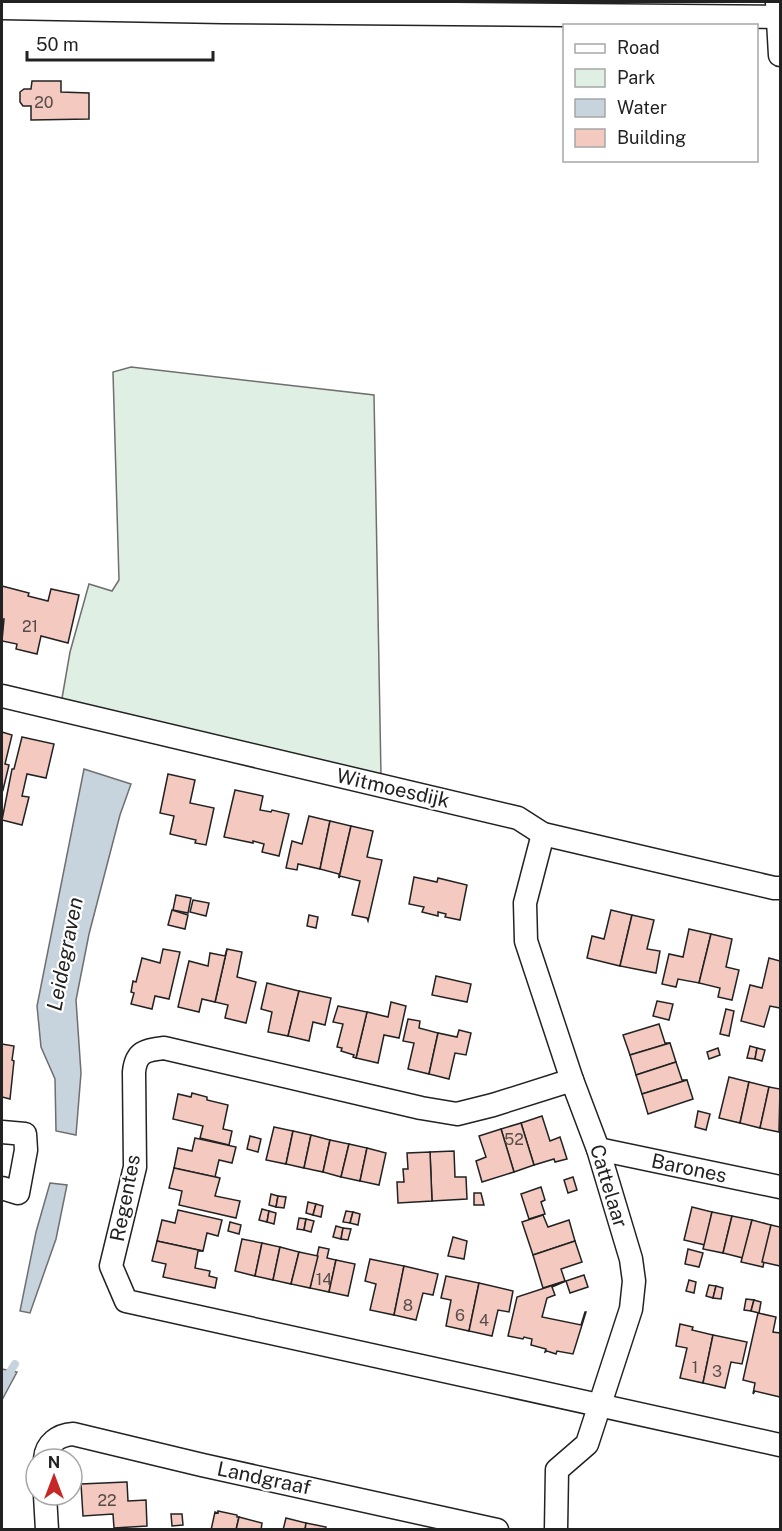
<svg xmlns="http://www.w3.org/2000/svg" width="782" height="1531" font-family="'Public Sans',sans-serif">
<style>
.green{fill:#e0efe3;stroke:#6f6f6f;stroke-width:1.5}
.water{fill:#c7d3dd;stroke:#6f6f6f;stroke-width:1.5}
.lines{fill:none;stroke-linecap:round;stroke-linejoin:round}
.stream{stroke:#c7d3dd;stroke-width:8}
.building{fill:#f3c9c0;stroke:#222;stroke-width:1.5}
.minor-casing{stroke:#222;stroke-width:25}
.minor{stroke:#fff;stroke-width:22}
.labels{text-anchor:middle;stroke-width:4.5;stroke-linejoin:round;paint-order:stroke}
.number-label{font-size:16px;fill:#564c4a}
.street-label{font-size:20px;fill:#222;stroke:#fff}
.water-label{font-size:21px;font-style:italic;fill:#222;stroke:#fff}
</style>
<rect width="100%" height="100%" fill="#fff"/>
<!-- green -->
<polygon class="green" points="131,367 374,395 381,776 61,704 70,652 89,584 112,591 119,580 113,372"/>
<!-- water -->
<g class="water">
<polygon points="84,769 131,784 120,815 89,934 76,1000 81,1073 76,1135 56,1131 55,1079 41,1047 37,1006"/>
<polygon points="50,1183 67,1185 56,1239 30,1313 20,1311 36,1232"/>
<polygon points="2,1369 17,1372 2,1400"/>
</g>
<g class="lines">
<!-- stream -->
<polyline class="stream" points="2,1384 15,1364"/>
</g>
<!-- building -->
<g class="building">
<polygon points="32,81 61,81 61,92 89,93 89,119 31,120 31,106 23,106 20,102 20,92 24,89 31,89"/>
<polygon points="2,586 29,593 28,596 48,601 51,589 79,595 68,643 41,636 37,654 16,649 17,644 2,641 4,619 2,619"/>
<polygon points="2,732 12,735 5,764 9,765 3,790 2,789"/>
<polygon points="22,737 54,744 46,778 27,774 22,796 29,797 22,825 2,820 12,769 14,769"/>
<polygon points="168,774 195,780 190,803 214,808 206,845 195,843 196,840 170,834 174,816 160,813"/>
<polygon points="235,790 263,796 260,810 271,812 272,810 289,814 279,856 262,852 264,844 253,841 253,843 224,837"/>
<polygon points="309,816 330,821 320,869 298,864 297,870 286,868 292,841 302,844"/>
<polygon points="330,821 351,826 339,878 339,874 320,869"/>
<polygon points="351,826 373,831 367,857 382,860 368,921 367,918 352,915 360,881 340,876 339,878"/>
<polygon points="414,877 437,882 438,878 467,885 460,920 445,917 446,914 438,912 438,916 422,912 424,907 409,904"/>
<polygon points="176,895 191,898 188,913 173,910"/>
<polygon points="193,900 209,903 206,916 190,912"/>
<polygon points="172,910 188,915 185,929 168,925"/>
<polygon points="611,910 632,915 620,966 587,958 592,936 604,939"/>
<polygon points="309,915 318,917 316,928 307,926"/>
<polygon points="632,915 654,920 647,949 660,951 656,973 620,966"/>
<polygon points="689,929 711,934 699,983 678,979 676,987 662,984 669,954 683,957"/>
<polygon points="711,934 732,939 726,967 739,970 732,1000 718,997 720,988 699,983"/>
<polygon points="163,949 180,952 169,999 155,996 152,1009 131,1004 134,993 131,992 133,981 136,982 142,958 160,963"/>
<polygon points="227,949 242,952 237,977 256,982 246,1023 225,1018 228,1005 215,1002"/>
<polygon points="227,949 215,1002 202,999 199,1012 178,1007 189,961 208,966 210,953 225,956"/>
<polygon points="769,958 780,961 780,1008 770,1006 764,1027 741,1021 750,985 762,988"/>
<polygon points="436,976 471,984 467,1002 432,995"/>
<polygon points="267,983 299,991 288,1036 268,1032 272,1012 261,1009"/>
<polygon points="299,991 331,998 325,1025 313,1022 309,1041 288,1036"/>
<polygon points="657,1001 673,1004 669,1020 653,1016"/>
<polygon points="391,1002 406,1006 399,1038 384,1035 378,1063 356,1058 367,1012 388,1017"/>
<polygon points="338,1006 367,1012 356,1058 353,1057 354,1055 341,1051 342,1048 337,1047 343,1024 333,1022"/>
<polygon points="726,1009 734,1011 729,1036 720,1034"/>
<polygon points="408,1019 420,1021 419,1028 438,1033 429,1074 408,1069 414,1043 403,1041"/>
<polygon points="659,1024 665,1043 670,1043 630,1055 623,1035"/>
<polygon points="459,1030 471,1033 466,1055 455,1053 449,1079 429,1074 438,1033 457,1037"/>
<polygon points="670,1043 676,1062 636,1075 630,1055"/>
<polygon points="2,1044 14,1046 12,1060 14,1061 10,1099 2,1097"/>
<polygon points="750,1046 757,1048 755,1059 747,1058"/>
<polygon points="718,1048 720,1055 709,1059 707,1052"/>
<polygon points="757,1048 765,1050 762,1061 755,1059"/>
<polygon points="676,1062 682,1080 687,1080 642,1094 636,1075"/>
<polygon points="729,1077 749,1082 740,1123 719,1118"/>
<polygon points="687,1080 693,1099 648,1114 642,1094"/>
<polygon points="749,1082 769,1087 760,1128 740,1123"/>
<polygon points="769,1087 780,1089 779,1132 760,1128"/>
<polygon points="192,1093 207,1097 207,1100 228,1105 223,1129 232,1131 229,1145 200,1138 203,1126 173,1119 178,1094 191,1097"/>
<polygon points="698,1111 710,1114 706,1130 695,1127"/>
<polygon points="542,1116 550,1141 560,1137 567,1159 555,1162 554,1159 534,1165 521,1123"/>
<polygon points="521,1123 534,1165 514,1172 501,1129"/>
<polygon points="274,1127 293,1131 286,1164 266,1160"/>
<polygon points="501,1129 514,1172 482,1182 476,1161 486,1157 479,1136"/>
<polygon points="293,1131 311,1135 304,1168 286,1164"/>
<polygon points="311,1135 330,1140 323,1172 304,1168"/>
<polygon points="250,1136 261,1139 258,1152 247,1149"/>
<polygon points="195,1138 236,1147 232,1163 219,1160 215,1177 220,1178 174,1168 178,1148 192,1151"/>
<polygon points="330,1140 349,1144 341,1177 323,1172"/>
<polygon points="349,1144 367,1148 360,1181 341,1177"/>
<polygon points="367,1148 386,1153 379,1185 360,1181"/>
<polygon points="454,1151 455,1177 466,1177 467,1199 432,1201 430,1152"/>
<polygon points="430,1152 432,1201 398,1203 397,1182 404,1182 403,1169 408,1169 407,1153"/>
<polygon points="174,1168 220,1178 215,1196 240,1201 236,1218 179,1205 182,1191 169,1188"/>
<polygon points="573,1177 577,1190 568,1193 564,1180"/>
<polygon points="541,1187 545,1200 541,1202 545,1214 529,1219 521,1194"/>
<polygon points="474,1193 481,1193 484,1205 474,1205"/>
<polygon points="271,1194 278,1196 276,1207 269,1205"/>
<polygon points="278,1196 286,1197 284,1208 276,1207"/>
<polygon points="308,1202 316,1204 313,1215 306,1213"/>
<polygon points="316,1204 323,1206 321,1217 313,1215"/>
<polygon points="692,1207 712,1212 705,1245 684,1240"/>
<polygon points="262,1209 269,1211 267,1222 259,1220"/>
<polygon points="178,1210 222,1220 218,1236 207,1233 203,1251 157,1241 162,1220 175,1223"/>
<polygon points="269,1211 276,1213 274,1224 267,1222"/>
<polygon points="346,1211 353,1212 350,1223 343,1222"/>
<polygon points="353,1212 360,1214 358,1225 350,1223"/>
<polygon points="712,1212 732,1216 723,1253 703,1249"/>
<polygon points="543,1215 548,1227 569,1220 575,1241 533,1255 522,1222"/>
<polygon points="732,1216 752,1220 743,1258 723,1253"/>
<polygon points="299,1218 306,1219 304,1230 297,1229"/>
<polygon points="306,1219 314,1221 311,1232 304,1230"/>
<polygon points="752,1220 771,1225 763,1267 741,1262"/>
<polygon points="230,1222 241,1225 239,1234 228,1231"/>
<polygon points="771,1225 780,1227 780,1266 762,1262"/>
<polygon points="336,1226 343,1228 341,1239 333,1237"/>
<polygon points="343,1228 351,1229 348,1240 341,1239"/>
<polygon points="453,1237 467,1241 464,1259 448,1256"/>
<polygon points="242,1239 262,1243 255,1276 235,1271"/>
<polygon points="157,1241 203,1251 198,1251 195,1268 210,1271 209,1276 217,1278 215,1288 163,1277 166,1264 152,1261"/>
<polygon points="575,1241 582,1262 561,1269 565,1281 543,1288 533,1255"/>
<polygon points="262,1243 280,1247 273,1280 255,1276"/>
<polygon points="280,1247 299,1252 291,1284 273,1280"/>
<polygon points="319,1247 329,1249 327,1258 336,1260 329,1292 310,1288"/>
<polygon points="688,1249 703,1253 699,1267 685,1264"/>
<polygon points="299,1252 318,1256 310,1288 291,1284"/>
<polygon points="370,1259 404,1266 394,1315 370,1310 376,1284 365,1281"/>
<polygon points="336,1260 355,1264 348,1296 329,1292"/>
<polygon points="404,1266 438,1274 433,1295 423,1293 416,1320 394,1315"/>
<polygon points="584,1275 588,1287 570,1293 566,1281"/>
<polygon points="446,1276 479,1283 469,1331 446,1326 451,1300 441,1298"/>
<polygon points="689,1280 696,1282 694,1293 686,1291"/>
<polygon points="566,1281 552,1287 555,1295 547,1298 542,1317 581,1325 585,1312 586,1312 573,1354 557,1351 556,1354 547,1351 545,1352 546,1349 531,1345 532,1339 524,1337 523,1339 508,1336 517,1297"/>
<polygon points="479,1283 513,1291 509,1312 498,1310 492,1336 469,1331"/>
<polygon points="709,1285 716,1286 713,1298 706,1296"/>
<polygon points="716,1286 723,1288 721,1299 713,1298"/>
<polygon points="746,1299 754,1300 751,1311 744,1310"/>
<polygon points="754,1300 761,1302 759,1313 751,1311"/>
<polygon points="758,1313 776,1317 773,1332 780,1333 780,1397 755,1391 753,1394 755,1383 743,1380"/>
<polygon points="680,1324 693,1327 692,1330 713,1335 703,1383 680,1378 687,1348 676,1346"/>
<polygon points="713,1335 747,1342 742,1364 731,1362 725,1388 703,1383"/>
<polygon points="126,1482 127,1482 128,1501 146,1500 147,1526 114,1528 113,1514 83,1516 81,1484"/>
<polygon points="218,1511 237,1515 237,1517 239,1517 236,1530 211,1530 215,1512 218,1513"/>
<polygon points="171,1514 182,1514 183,1525 172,1526"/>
<polygon points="239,1517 262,1523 261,1530 236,1530"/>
<polygon points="286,1518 306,1523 305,1530 283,1530"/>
<polygon points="306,1523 326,1527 325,1530 305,1530"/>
</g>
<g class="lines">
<defs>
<g id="minor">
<polyline points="777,3 780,55"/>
<polyline points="2,8 223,12 780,17"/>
<polyline points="2,696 518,818 543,834 774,888 780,888"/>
<polyline points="543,834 525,903 526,941 572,1080 598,1149 631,1259 634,1281 631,1309 587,1444 557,1470 556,1530"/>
<path d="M572 1080 493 1105 457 1114 421 1108 164 1048C145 1050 136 1052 134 1072L135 1167 111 1266 126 1301 780 1445"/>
<polyline points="2,1132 25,1134 26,1150 18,1193 2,1188"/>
<polyline points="598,1149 780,1187"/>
<path d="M45 1459C46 1444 58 1435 73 1434L202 1465 497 1530"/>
<polyline points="45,1495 47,1530"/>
</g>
</defs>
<!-- minor casing -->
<use href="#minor" class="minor-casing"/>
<!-- minor -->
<use href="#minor" class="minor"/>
</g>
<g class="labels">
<!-- number labels -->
<g class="number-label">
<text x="44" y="108">20</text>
<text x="30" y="632">21</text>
<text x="514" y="1145">52</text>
<text x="324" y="1285">14</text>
<text x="408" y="1311">8</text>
<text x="460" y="1321">6</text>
<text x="484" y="1326">4</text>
<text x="695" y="1373">1</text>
<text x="717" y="1377">3</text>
<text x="107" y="1506">22</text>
</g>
<!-- street labels -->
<g class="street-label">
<text transform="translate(393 788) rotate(13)" y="7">Witmoesdijk</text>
<text transform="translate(689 1168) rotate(12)" y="7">Barones</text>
<text transform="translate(609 1186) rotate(73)" y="7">Cattelaar</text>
<text transform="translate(125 1198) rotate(-79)" y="7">Regentes</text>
<text transform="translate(264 1478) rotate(12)" y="7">Landgraaf</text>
</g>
<!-- water labels -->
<g class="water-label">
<text transform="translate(65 954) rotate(-79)" y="7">Leidegraven</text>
</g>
</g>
<!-- border -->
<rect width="782" height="1531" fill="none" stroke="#222222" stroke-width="6"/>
<!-- legend -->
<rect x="563" y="24" width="195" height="138" fill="#ffffff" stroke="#a7a7a7" stroke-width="1.5"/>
<rect x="575" y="44" width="30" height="9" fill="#ffffff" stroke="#a7a7a7" stroke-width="1.5"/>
<text x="617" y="54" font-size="18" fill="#222222">Road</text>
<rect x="575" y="69" width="30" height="18" fill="#e0efe3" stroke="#a7a7a7" stroke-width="1.5"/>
<text x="617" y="84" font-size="18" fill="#222222">Park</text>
<rect x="575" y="99" width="30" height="18" fill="#c7d3dd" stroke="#a7a7a7" stroke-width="1.5"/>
<text x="617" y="114" font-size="18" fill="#222222">Water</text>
<rect x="575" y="129" width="30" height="18" fill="#f3c9c0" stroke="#a7a7a7" stroke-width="1.5"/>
<text x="617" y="144" font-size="18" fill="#222222">Building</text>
<!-- north arrow -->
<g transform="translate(54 1477)"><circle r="28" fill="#ffffff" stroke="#a7a7a7" stroke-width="1.5"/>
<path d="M0-4.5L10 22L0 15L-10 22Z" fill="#c62828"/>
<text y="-9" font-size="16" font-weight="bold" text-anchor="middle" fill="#222222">N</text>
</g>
<!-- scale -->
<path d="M27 51v9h186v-9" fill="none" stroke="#222222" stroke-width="3"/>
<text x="36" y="51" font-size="18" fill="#222222" stroke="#ffffff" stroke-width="4.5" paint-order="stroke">50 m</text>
</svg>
